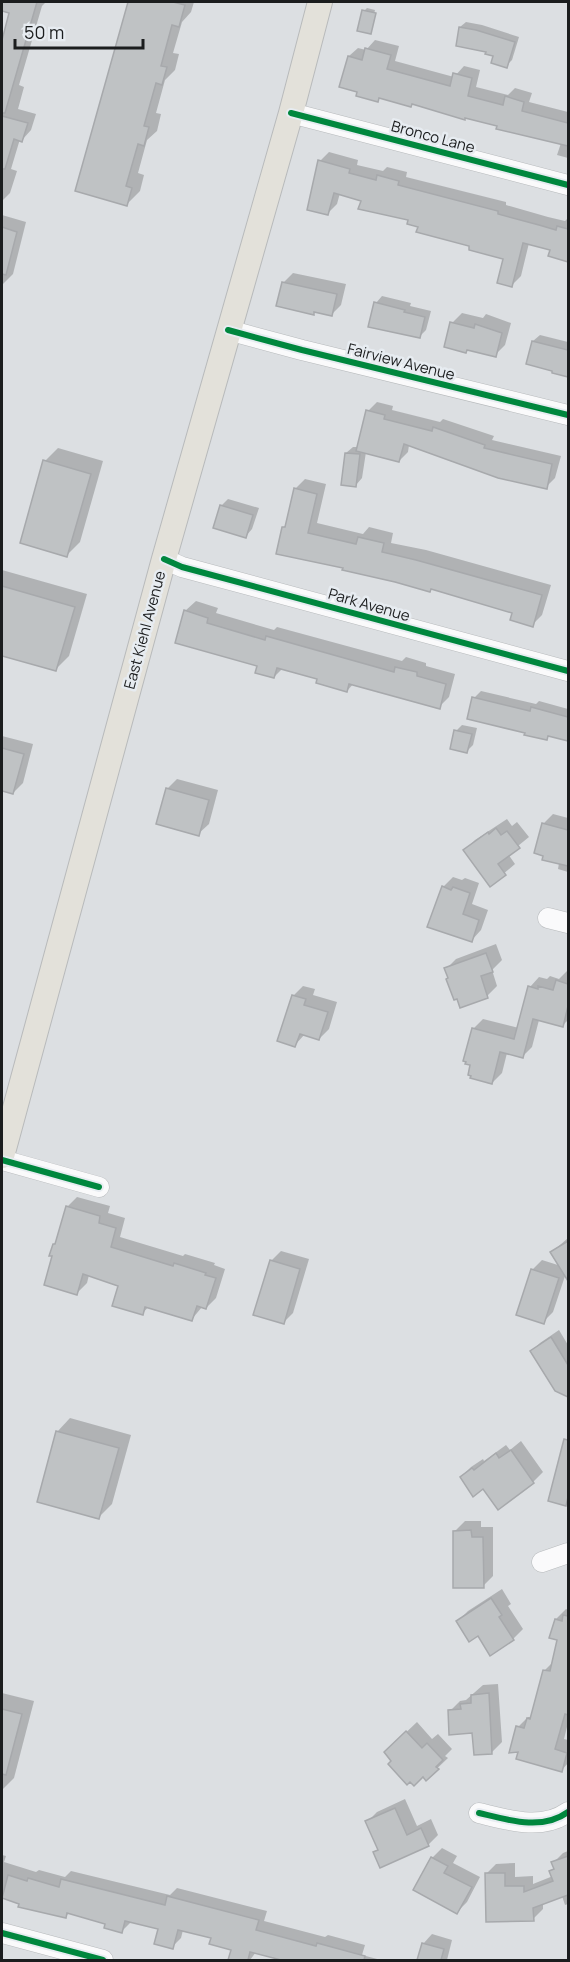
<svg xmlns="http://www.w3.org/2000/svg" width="570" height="1962" font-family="Manrope,sans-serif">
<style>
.shadow{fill:#0003}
.building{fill:#bfc2c4;stroke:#a7a9ac;stroke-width:1.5}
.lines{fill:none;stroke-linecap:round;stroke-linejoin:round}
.minor-casing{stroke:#b7babc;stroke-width:21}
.major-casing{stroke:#b8babb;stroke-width:26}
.minor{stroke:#fafafb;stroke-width:20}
.major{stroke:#e3e1da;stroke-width:24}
.cycleway-casing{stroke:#e7ecf1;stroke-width:10}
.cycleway{stroke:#00873e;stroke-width:6}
.labels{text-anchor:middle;stroke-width:5;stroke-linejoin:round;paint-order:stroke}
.street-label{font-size:15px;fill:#1b1d1e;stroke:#e7ecf1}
</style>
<rect width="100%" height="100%" fill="#dcdfe2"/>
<!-- shadow -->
<g class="shadow">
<polygon points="8,2 46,2 42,6 19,85 24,87 18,109 36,114 31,130 22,140 20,139 11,169 17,171 10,193 2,201 2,47 11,12 6,11"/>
<polygon points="130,2 194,2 191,12 182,22 173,53 179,54 175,70 165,80 156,113 161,114 157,131 147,140 138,173 144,175 140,191 127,204 76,190"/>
<polygon points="367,8 375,10 370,32 364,11"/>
<polygon points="466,22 482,25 519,37 512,60 506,66 460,27"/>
<polygon points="375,40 399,46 395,61 454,77 464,66 480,70 476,87 508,95 515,88 532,93 529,102 568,112 568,158 557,155 561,143 413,103 381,97 378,100 359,91 341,86 349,56 358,48 366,50"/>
<polygon points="329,152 358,160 357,165 383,171 387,167 407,172 406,177 506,202 506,205 548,217 565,221 568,218 568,260 550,255 552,249 529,243 521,276 512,285 505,258 420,226 410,219 362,200 340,193 337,204 328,213 320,161"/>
<polygon points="2,215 26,222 13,274 3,284 2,284"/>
<polygon points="293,273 346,284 341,305 331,315 315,311 313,313 283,283"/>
<polygon points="382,296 411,303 410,306 431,311 426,330 420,336 376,303"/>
<polygon points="462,313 483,318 486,314 511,323 505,345 495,355 469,349 466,352 452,323"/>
<polygon points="540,335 568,342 568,376 554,372 533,341"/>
<polygon points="377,402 393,406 392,410 440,422 443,419 494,436 492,440 561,456 555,478 546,487 409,445 408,452 399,461 366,452 362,478 356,485 346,453 353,447 359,447 368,411"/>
<polygon points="58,448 103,461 80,542 67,555 45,461"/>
<polygon points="305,479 326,484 317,523 363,534 369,527 393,533 391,543 426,550 551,585 542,615 532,625 514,612 432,588 430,590 345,567 283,528 287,524 295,489"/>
<polygon points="228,499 259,508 252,529 246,536 221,506"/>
<polygon points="2,570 87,594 69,656 56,669 2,654"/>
<polygon points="196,601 218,608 216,613 274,630 277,627 402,661 406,657 426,663 426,666 455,674 449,697 439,707 354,683 347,691 319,678 283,668 274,677 185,611"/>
<polygon points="481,691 536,704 539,701 568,709 568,738 550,735 546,739 474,698"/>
<polygon points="462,725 477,728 473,745 467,751 456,731"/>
<polygon points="2,736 33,744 23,783 13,793 2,790"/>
<polygon points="177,779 218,790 209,824 198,834 167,789"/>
<polygon points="553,814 568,818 568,872 558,869 559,863 543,824"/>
<polygon points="507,819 512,826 517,822 529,837 508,854 515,864 490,885 465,850 475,840"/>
<polygon points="453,877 462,880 465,878 479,883 472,904 488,910 481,930 471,941 443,887"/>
<polygon points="496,944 502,960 492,970 497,986 487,996 450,977 446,969 456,959"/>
<polygon points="567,971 568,972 568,1020 562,1026 539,1020 532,1047 522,1057 507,1053 502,1073 492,1083 473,1029 483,1019 519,1028 530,987 539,977 547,979 550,976 559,979"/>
<polygon points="303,986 315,989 313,995 337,1002 329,1029 319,1039 305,1034 295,1045 293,996"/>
<polygon points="77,1197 110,1206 108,1213 125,1218 120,1237 183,1256 185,1254 215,1263 214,1265 225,1269 216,1298 206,1308 202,1307 192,1319 149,1306 143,1313 119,1285 89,1275 87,1283 77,1293 54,1255 54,1244 58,1241 67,1207"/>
<polygon points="568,1238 568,1271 566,1273 553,1312 543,1322 532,1270 542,1260 561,1266 552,1252"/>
<polygon points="281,1251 309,1259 293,1313 283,1323 271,1261"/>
<polygon points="559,1330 568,1345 568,1395 556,1389 532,1351 540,1343"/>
<polygon points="70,1418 131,1435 112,1504 99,1517 57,1432"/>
<polygon points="521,1441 543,1472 533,1482 484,1487 461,1477 471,1467 483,1459 484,1461 506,1445 510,1450"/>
<polygon points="568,1448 568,1501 566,1504 561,1455"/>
<polygon points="465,1521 481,1521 481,1527 493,1527 493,1576 483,1586 455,1531"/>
<polygon points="502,1589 511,1604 508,1606 523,1629 513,1639 478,1634 458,1621 468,1611"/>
<polygon points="566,1609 568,1610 568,1723 564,1739 568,1740 568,1763 561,1771 520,1750 518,1727 528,1717 530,1717 533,1715 545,1670 553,1662 559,1639 556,1619"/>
<polygon points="498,1684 502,1742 492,1752 474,1732 450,1711 460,1701 466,1700 483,1685"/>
<polygon points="2,1693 34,1701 14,1778 2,1790"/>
<polygon points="417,1722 432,1739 438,1734 452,1749 445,1756 448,1758 426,1779 396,1742"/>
<polygon points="405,1799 417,1826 431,1819 438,1835 428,1845 375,1852 379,1848 367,1822 377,1812"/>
<polygon points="442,1848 457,1856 453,1863 480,1877 467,1902 457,1912 432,1858"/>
<polygon points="568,1851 568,1904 565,1905 562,1896 543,1903 543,1909 533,1919 486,1874 496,1864 515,1863 515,1877 533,1876 533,1884 553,1876 551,1871 555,1867 553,1863 563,1853"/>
<polygon points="2,1855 6,1856 4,1862 36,1872 39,1870 65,1877 71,1871 170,1895 177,1888 267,1911 264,1921 325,1937 328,1935 365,1945 362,1955 381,1960 284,1960 256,1952 250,1960 230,1960 233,1949 213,1937 183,1930 181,1938 172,1947 160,1928 131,1922 122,1931 107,1922 69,1913 66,1916 2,1897"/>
<polygon points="432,1934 452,1940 447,1960 419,1960 423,1944"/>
</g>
<!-- building -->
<g class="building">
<polygon points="2,2 37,2 5,113 2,113 2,40 9,13 2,11"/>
<polygon points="128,2 173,2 185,5 179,27 172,25 161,66 167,67 162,85 156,83 144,126 149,127 144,146 138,144 126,186 132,188 127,206 75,191"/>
<polygon points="362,10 376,13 371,34 357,31"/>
<polygon points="459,27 476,30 515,42 507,68 491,63 493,56 485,54 486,52 456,46"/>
<polygon points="365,48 391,55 387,69 450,86 453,73 472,78 468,96 503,105 505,96 524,102 522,111 568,123 568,146 496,129 497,126 465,118 465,120 412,104 411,107 379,98 378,102 356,96 357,92 339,87 348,56 362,60"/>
<polygon points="2,116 28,123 22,142 14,139 5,169 2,169"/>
<polygon points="318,160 350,169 349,173 376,180 377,175 399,181 398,185 498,211 498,214 539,225 556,230 557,226 568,229 568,262 548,256 550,250 523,243 512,287 497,283 503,259 469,250 469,246 416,232 418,227 407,224 408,220 358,209 361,201 334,193 328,215 307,210"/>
<polygon points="2,227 17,232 6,275 2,274"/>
<polygon points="282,282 337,294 332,316 314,312 314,315 276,306"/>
<polygon points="374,302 405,310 404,312 425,317 420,338 368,327"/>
<polygon points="450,322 474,328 475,324 502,333 496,357 467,350 466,353 444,347"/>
<polygon points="532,341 568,350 568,377 552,373 552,371 526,364"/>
<polygon points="366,410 385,415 384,419 432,431 433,427 485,445 484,448 552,464 547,489 498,478 404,444 399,462 356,451"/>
<polygon points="345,453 360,454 356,487 341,485"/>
<polygon points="43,460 91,474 67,557 20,543"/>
<polygon points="294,488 317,494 308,533 356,544 358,537 384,543 382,552 416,560 542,595 533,627 510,620 512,613 431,589 430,592 395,582 342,570 343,568 276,554 282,527 285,527"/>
<polygon points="220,505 253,515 246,538 213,528"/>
<polygon points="2,586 75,607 56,671 2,656"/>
<polygon points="184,610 208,618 207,623 265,640 266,636 394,672 395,667 417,672 417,676 446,684 440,709 349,684 347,692 316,683 317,679 277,668 274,678 255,673 257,666 175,643"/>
<polygon points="472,697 530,711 531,707 568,717 568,741 548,736 547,740 524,735 525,733 467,719"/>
<polygon points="454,730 472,734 467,753 450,749"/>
<polygon points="2,748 24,754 13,794 2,791"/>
<polygon points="166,788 209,800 199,836 156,824"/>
<polygon points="542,823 568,830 568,866 542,860 543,856 534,853"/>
<polygon points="496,828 501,835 507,831 520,848 498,864 506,875 490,887 463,850 488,832 489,834"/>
<polygon points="442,886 451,890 453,887 470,893 463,914 479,920 472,942 427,927"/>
<polygon points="486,953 493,972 481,976 488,998 460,1008 457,999 454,1000 446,979 448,978 444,968"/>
<polygon points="556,980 568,984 568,1006 563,1027 533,1019 523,1058 500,1052 492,1084 470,1078 471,1076 468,1075 470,1065 465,1064 466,1062 463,1061 472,1028 514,1039 528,986 538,989 538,986 553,990"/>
<polygon points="292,995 306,999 304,1005 328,1012 319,1040 300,1034 295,1047 277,1041"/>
<polygon points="66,1206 100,1216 99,1223 116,1228 111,1247 173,1266 174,1263 206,1273 205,1275 216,1278 206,1309 197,1306 192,1321 145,1307 143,1315 112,1306 118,1286 83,1274 77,1295 44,1285 52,1256 49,1256 53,1244 55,1244"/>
<polygon points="568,1241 568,1281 550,1252"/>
<polygon points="270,1260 300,1269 284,1324 253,1315"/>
<polygon points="531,1269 559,1278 544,1324 516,1315"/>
<polygon points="551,1337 568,1365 568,1397 555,1391 530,1351"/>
<polygon points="56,1431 119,1448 99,1519 37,1502"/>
<polygon points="564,1439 568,1440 568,1497 566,1506 548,1501"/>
<polygon points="511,1450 534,1483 498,1510 483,1489 473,1497 460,1477 472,1468 474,1470 496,1453 499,1458"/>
<polygon points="471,1530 472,1537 483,1537 484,1588 453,1588 453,1531"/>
<polygon points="491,1598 502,1615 499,1617 514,1640 490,1656 478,1636 469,1642 456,1621"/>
<polygon points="563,1615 568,1616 568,1715 565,1714 555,1749 567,1753 562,1772 516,1759 518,1752 509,1753 516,1726 524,1728 527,1718 530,1719 543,1670 550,1671 557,1640 549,1638 555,1619 562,1621"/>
<polygon points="489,1693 492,1754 474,1755 472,1733 449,1735 448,1710 461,1709 460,1704 471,1703 471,1695"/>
<polygon points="2,1709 22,1714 6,1775 2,1774"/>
<polygon points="406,1731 422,1748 427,1743 443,1760 436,1767 439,1769 426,1781 423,1777 414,1786 410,1782 407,1785 388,1764 391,1761 384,1752"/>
<polygon points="395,1808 407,1835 421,1828 429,1846 380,1868 373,1852 378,1850 365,1821"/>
<polygon points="568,1856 568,1895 533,1908 534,1921 486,1922 485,1873 505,1873 505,1886 524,1886 524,1892 553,1881 549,1871 554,1869 551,1862"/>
<polygon points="431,1857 448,1866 444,1873 472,1887 457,1914 413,1890"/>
<polygon points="8,1875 27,1881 28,1878 59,1887 61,1879 165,1905 167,1896 259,1920 256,1930 316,1946 317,1943 365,1956 364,1960 281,1960 250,1952 248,1960 228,1960 231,1950 209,1944 211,1938 178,1930 173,1949 154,1944 158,1929 125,1921 122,1933 104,1928 105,1924 67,1913 66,1918 18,1907 19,1904 2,1898"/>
<polygon points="422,1943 444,1949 441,1960 417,1960"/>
</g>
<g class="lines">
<defs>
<g id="minor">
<polyline points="291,113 568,185"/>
<polyline points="228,330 302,350 568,415"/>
<polyline points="164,559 182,567 568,671"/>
<polyline points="548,918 568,923"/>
<polyline points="2,1160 99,1187"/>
<polyline points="542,1562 568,1553"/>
<path d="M479 1813C508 1820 542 1831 568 1812"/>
<polyline points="2,1933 103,1960"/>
</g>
<polyline id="major" points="2,1156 164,559 291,113 320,2"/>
</defs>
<!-- minor casing -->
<use href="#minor" class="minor-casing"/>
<!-- major casing -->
<use href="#major" class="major-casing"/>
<!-- minor -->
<use href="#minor" class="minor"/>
<!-- major -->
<use href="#major" class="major"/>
<defs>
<g id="cycleway">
<polyline points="291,113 568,185"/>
<polyline points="228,330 302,350 568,415"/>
<polyline points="164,559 182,567 568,671"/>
<polyline points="2,1160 99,1187"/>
<path d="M479 1813C508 1820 542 1831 568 1812"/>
<polyline points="2,1933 103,1960"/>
</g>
</defs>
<!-- cycleway casing -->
<use href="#cycleway" class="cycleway-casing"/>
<!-- cycleway -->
<use href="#cycleway" class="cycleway"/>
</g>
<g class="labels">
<!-- street labels -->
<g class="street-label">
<text transform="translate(433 137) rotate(15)" y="5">Bronco Lane</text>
<text transform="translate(401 362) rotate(14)" y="5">Fairview Avenue</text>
<text transform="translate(369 605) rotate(16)" y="5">Park Avenue</text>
<text transform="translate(145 630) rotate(-75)" y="5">East Kiehl Avenue</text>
</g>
</g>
<!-- border -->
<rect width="570" height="1962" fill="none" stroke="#1b1d1e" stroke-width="6"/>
<!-- scale -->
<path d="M15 39v9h128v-9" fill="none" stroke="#1b1d1e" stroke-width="3"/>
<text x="24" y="39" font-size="18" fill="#1b1d1e" stroke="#e7ecf1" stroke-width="4.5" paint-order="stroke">50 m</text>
</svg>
